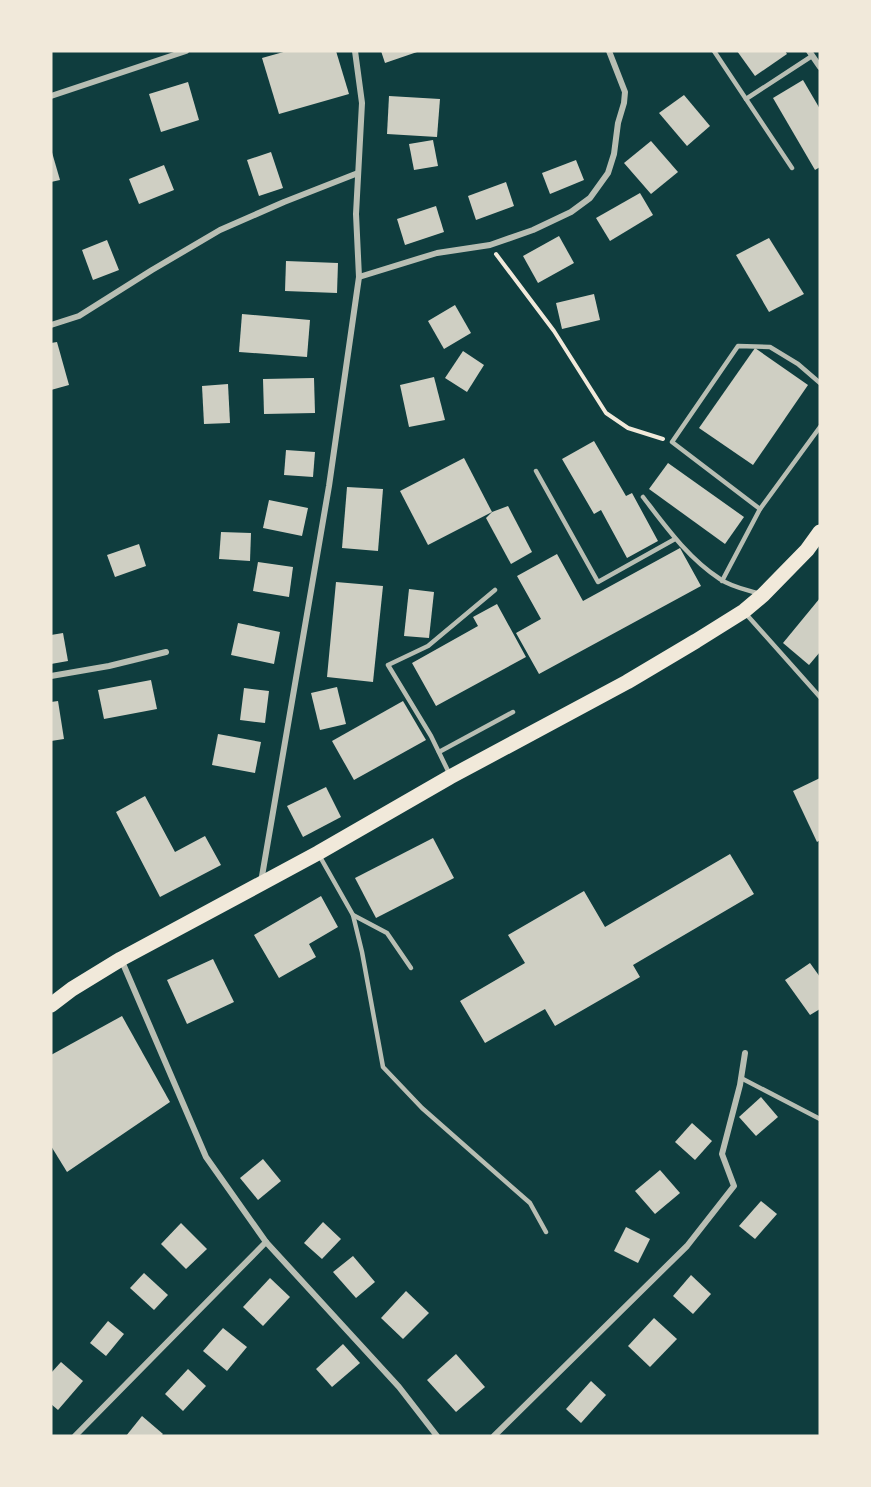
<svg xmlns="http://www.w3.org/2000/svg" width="871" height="1487" font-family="'Sofia Sans Condensed',sans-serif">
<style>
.building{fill:#cfcfc3}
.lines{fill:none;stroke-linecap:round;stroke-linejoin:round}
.path{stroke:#f1e9da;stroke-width:4}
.service{stroke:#b8beb3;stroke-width:4.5}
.minor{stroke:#b8beb3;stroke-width:6}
.primary{stroke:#f1e9da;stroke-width:15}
</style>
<rect width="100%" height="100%" fill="#0f3d3e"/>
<!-- building -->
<g class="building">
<polygon points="287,51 336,51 349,94 279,114 262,58"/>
<polygon points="381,51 420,51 385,63"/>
<polygon points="737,51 785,51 787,54 755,76"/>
<polygon points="803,80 820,109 820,167 815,170 773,98"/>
<polygon points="188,82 199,120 161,132 149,94"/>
<polygon points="684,95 710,126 687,146 659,113"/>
<polygon points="389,96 440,99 437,137 387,134"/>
<polygon points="433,140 438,166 414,170 409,144"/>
<polygon points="651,141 678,172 651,194 624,163"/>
<polygon points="51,149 60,180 51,182"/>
<polygon points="271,152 283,188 259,196 247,160"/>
<polygon points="576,160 584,180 550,194 542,173"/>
<polygon points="164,165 174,190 139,204 129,179"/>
<polygon points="506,182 514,206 476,220 468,196"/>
<polygon points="640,193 653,215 610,241 596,218"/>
<polygon points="436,206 444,232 405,245 397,219"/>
<polygon points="559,236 574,263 538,283 523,256"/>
<polygon points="769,238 804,294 769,312 736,255"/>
<polygon points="107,240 119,270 93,280 82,250"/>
<polygon points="286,261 338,263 337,293 285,291"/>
<polygon points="594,294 600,320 562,329 556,303"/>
<polygon points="455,305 471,333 444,349 428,321"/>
<polygon points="242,314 310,320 307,357 239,352"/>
<polygon points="57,342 69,385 51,390 51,343"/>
<polygon points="755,348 808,385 753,465 699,428"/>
<polygon points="463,351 484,365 467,392 445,378"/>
<polygon points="434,377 445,420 409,427 400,385"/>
<polygon points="314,378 315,413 264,414 263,379"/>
<polygon points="228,384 230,423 204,424 202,386"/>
<polygon points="594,441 626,496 632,493 658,541 627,558 601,510 594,514 562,459"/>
<polygon points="286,450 315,452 313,477 284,475"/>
<polygon points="464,458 492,512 428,545 400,491"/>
<polygon points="668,463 744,517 725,544 649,489"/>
<polygon points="347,487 383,489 378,551 342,548"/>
<polygon points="269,500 308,508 302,536 263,528"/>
<polygon points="508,506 532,552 511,564 486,518 492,512"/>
<polygon points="221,532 251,533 250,561 219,559"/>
<polygon points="139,544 146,566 115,577 107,555"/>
<polygon points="680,548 701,586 539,674 516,633 541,619 517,576 557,554 583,601"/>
<polygon points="258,562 293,567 289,597 253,591"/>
<polygon points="336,582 383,586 373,682 327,677"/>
<polygon points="409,589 434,592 429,638 404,636"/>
<polygon points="820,598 820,652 809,665 783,643"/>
<polygon points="497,604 526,657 436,706 412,663 478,626 473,617"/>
<polygon points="238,623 280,632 274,664 231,655"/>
<polygon points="63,633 68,661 51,664 51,635"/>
<polygon points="151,680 157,709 104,719 98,690"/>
<polygon points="337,687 346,724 320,730 311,693"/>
<polygon points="244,688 269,691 265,723 240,720"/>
<polygon points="58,701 64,739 51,741 51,702"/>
<polygon points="403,701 426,740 354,780 332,741"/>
<polygon points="218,734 261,742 255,773 212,765"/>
<polygon points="820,778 820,840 817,842 793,791"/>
<polygon points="326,787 341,817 303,837 287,806"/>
<polygon points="145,796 175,852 205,836 221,865 160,897 116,812"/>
<polygon points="433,838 454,878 376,918 355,878"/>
<polygon points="730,854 754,894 633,965 640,977 555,1026 545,1009 485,1043 460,1001 525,963 508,935 584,891 605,927"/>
<polygon points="321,896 338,927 309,944 316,957 279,978 254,935"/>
<polygon points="213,959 234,1002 187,1024 167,980"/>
<polygon points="810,963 820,977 820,1009 810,1015 785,980"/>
<polygon points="122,1016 170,1102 67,1172 51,1146 51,1055"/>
<polygon points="761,1097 778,1117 756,1136 739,1117"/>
<polygon points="692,1123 712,1141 695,1160 675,1142"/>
<polygon points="263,1159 281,1181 258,1200 240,1178"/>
<polygon points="660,1170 680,1193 655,1214 635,1191"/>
<polygon points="761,1201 777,1214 755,1239 739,1226"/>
<polygon points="323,1222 341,1239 322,1259 304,1243"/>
<polygon points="181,1223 207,1249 186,1269 161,1244"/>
<polygon points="626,1227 650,1239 638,1263 614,1251"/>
<polygon points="353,1256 375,1282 356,1298 333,1272"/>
<polygon points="144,1273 168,1295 154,1310 130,1288"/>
<polygon points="691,1275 711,1294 693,1314 673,1296"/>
<polygon points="270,1278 290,1297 263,1326 243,1307"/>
<polygon points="406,1291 429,1313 403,1339 381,1318"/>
<polygon points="654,1318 677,1339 650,1367 628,1346"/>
<polygon points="108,1321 124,1334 106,1356 90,1343"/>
<polygon points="223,1328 247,1347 227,1371 203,1351"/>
<polygon points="343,1344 360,1363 332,1387 316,1369"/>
<polygon points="456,1354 485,1387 456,1412 427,1380"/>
<polygon points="61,1362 83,1381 58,1410 51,1404 51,1373"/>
<polygon points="188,1369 206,1386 183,1411 165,1394"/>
<polygon points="591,1381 606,1395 581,1423 566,1409"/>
<polygon points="142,1416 163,1434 161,1436 126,1436"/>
</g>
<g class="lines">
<!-- path -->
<polyline class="path" points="496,254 554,331 606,413 628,428 663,439"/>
<!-- service -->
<g class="service">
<polyline points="714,51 792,168"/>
<polyline points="746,99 812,56"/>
<polyline points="536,471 598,582 675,539"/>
<path d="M643 497C666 527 688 558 720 579 731 587 748 590 760 594"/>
<polyline points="760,509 672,442 738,346 770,347 798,364 820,383"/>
<polyline points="722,581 760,509 820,427"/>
<polyline points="746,614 820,697"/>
<polyline points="439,752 513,712"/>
<polyline points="450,775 431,736 388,665 428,646 495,590"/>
<polyline points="319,855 353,915 387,933 411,968"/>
<polyline points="353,915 362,952 383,1067 422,1108 530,1203 546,1232"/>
<polyline points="741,1078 820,1119"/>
</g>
<!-- minor -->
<g class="minor">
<polyline points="809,51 820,67"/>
<polyline points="51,96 186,51"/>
<polyline points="359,277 437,253 490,245 533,230 571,212 590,198 608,173 614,154 618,123 624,103 625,92 609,51"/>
<polyline points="51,325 79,316 152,270 220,230 284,202 358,173"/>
<polyline points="51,676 109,666 166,652"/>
<polyline points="261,882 329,486 359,277 356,214 362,103 355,51"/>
<polyline points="121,959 206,1157 266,1242 399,1387 437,1436"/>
<polyline points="75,1436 266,1242"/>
<polyline points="494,1436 687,1246 734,1186 722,1154 740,1085 745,1053"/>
</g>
<!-- primary -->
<polyline class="primary" points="51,1005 72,989 121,959 318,853 450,777 627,682 696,641 744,611 763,595 807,550 820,532"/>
</g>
<!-- border -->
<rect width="871" height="1487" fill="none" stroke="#f1e9da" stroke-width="105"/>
</svg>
